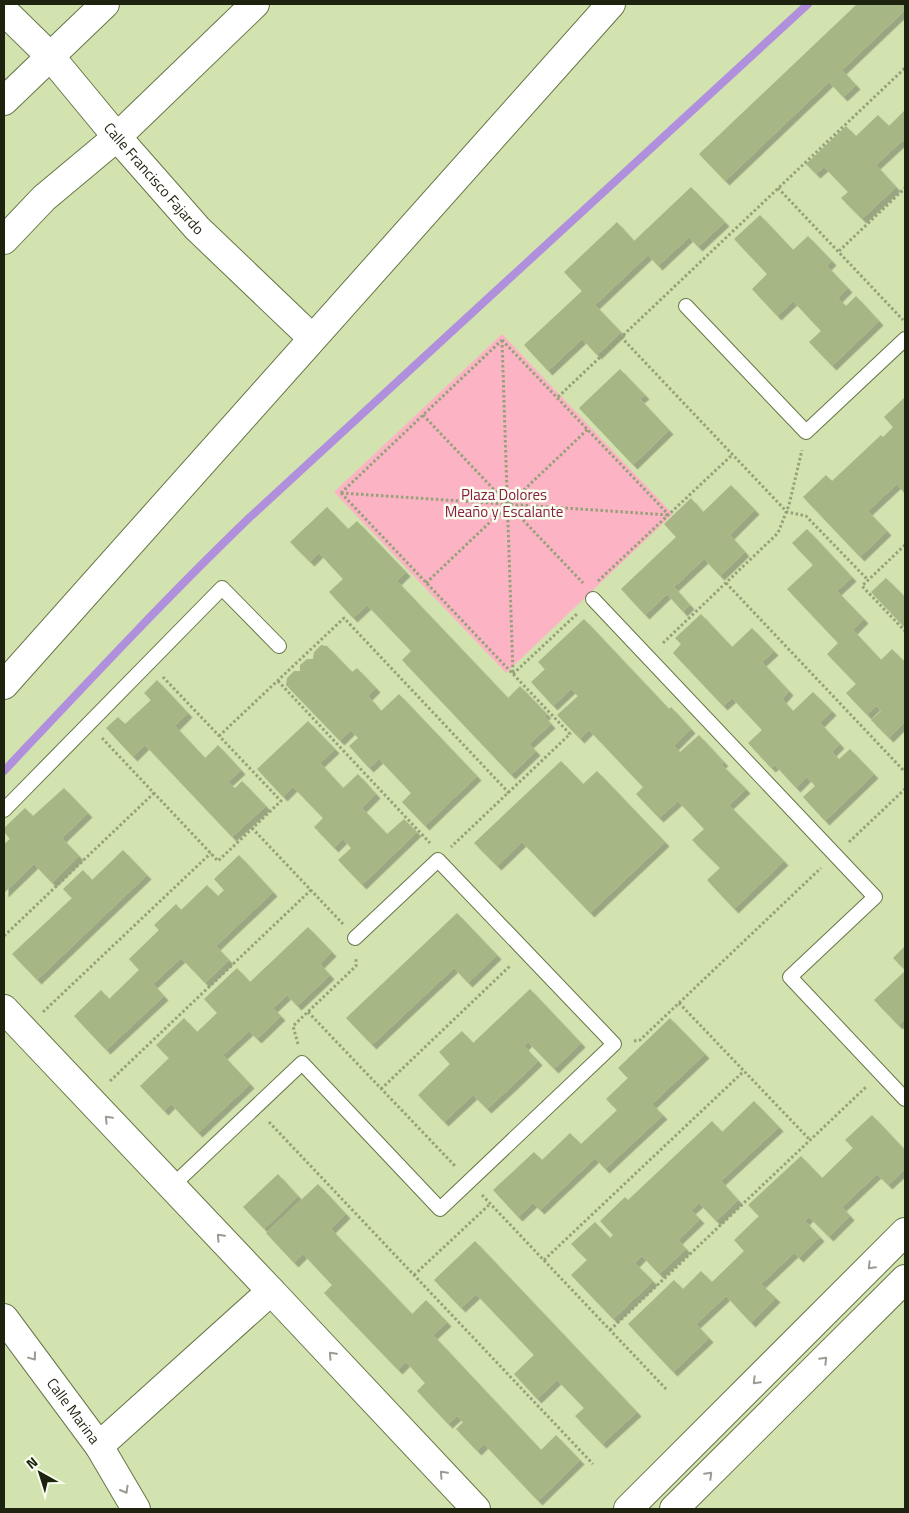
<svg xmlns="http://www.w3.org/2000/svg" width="909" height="1513" font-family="'Titillium Web',sans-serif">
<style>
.green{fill:#fcb3c4}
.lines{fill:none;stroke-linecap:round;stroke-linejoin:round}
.stream{stroke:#b08fdd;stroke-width:8}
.building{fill:#a6b684;filter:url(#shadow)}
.lane-casing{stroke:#677647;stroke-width:16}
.street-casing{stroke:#677647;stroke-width:30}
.path{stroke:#95a279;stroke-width:3;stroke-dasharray:2.5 2.5;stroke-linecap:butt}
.lane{stroke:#fff;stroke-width:14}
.street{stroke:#fff;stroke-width:28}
.oneway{stroke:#999c93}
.labels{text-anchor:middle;stroke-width:5;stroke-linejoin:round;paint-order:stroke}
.street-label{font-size:15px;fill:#1d230f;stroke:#f9ffef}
.park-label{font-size:15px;fill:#891c46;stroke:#f9ffef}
</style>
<defs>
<filter id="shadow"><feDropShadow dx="4.5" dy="4.5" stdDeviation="0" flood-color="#0004"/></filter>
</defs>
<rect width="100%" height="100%" fill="#d2e3b0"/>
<!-- green -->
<polygon class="green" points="502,334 673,514 506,673 334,492"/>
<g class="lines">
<!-- stream -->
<path class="stream" d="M4 771C84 686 164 600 248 519L808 4"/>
</g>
<!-- building -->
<g class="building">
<polygon points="857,4 905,4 905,10 842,70 856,85 843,97 829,82 725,181 699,154"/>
<polygon points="905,110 905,143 903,140 876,165 896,187 862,219 841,198 848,192 824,167 816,174 806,164 846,126 856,136 878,115 889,126"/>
<polygon points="691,187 725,222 698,247 689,237 658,266 648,255 595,305 621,332 597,355 582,339 548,371 524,345 582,291 564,272 617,222 634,241"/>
<polygon points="760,215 793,250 808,236 832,261 827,266 848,288 838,298 846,306 856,296 879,321 832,366 809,342 821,331 793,301 777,316 752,289 767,274 734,239"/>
<polygon points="620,369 645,395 640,399 669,430 633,465 579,408"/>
<polygon points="905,397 905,494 897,484 868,511 887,531 860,557 803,497 826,475 832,481 881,435 883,437 893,427 884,417"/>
<polygon points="731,485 755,510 730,535 745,552 720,576 704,559 674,587 690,605 683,612 667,594 645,615 621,589 676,537 664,524 691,498 703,512"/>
<polygon points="327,507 348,529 357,521 406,572 397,581 508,698 520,686 547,714 544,716 551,724 529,744 536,751 511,775 402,660 411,651 367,605 353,618 329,592 343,579 319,553 310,562 290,542"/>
<polygon points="807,529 852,577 837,591 864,619 853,630 881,660 892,649 905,662 905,722 889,738 871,720 881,711 876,706 867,715 846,693 856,684 827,654 838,643 787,589 813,565 792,543"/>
<polygon points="886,578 905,597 905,628 871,592"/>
<polygon points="701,614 732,647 752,628 774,651 762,662 789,691 782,699 793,711 813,692 832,711 820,723 840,744 832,752 839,759 850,749 874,774 825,821 803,797 815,786 807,777 796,788 775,765 771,768 748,743 762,730 732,698 723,706 673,653 681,644 675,638"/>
<polygon points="584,619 669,709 671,707 691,729 674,746 680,752 699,735 724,762 721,764 746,789 729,805 784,861 734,909 707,880 720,868 692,840 704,829 678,801 659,818 636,794 643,787 589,730 580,739 557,715 578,696 571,689 553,706 531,682 545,669 538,662"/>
<polygon points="321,645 327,646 352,672 357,668 376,688 368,696 381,711 399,694 477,776 425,826 402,802 411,793 379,759 369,768 349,746 358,738 351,730 340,741 286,685 287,678 294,671 300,671 300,665 307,659 313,659 314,652"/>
<polygon points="157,680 188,713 175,726 205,758 218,745 241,770 228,782 235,788 242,781 266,806 232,837 145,745 133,757 106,728 118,717 125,724 151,700 144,693"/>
<polygon points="308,721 335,749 320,763 343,788 358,774 376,794 362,808 387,834 404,819 417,832 362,885 338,860 351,848 343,839 334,848 314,827 323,818 293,787 283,797 257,769"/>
<polygon points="561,761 583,784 597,771 665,842 590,913 522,842 497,866 474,843"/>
<polygon points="64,788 88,813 62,838 79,856 52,883 34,864 4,893 4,844 10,839 4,832 4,828 25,808 33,816"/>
<polygon points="123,850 147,875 37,980 12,954 72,898 63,889 83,870 92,880"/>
<polygon points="239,855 273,892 216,946 229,960 205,983 181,958 153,984 164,996 106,1050 74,1016 101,990 109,999 139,970 129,959 159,930 154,925 176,904 181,910 207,885 218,896 224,890 214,879"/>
<polygon points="457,913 497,955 468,983 454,968 372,1045 346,1018"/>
<polygon points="308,927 332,952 320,964 330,975 297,1006 287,995 273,1008 281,1016 257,1039 249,1031 223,1055 250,1084 198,1133 171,1104 164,1111 140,1086 169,1058 156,1045 184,1018 197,1032 217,1013 204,999 237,968 250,982"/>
<polygon points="905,946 905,970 893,958"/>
<polygon points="905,971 905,1019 898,1025 874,1000"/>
<polygon points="530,989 581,1043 554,1069 528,1042 524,1046 538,1061 513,1085 487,1109 473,1095 444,1122 418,1095 450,1064 439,1052 462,1031 473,1043"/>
<polygon points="670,1018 705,1054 652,1104 663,1115 605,1169 595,1158 540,1210 533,1203 518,1217 493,1190 534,1152 542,1160 570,1133 581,1144 617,1110 606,1099 628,1078 618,1068"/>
<polygon points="754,1101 779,1127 721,1181 738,1200 716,1221 699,1203 691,1210 700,1219 678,1240 686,1249 659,1274 642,1256 635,1263 653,1281 613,1319 571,1275 587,1260 571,1244 595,1222 610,1238 613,1235 600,1221 625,1197 628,1200 712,1121 722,1132"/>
<polygon points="872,1115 905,1150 905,1169 888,1185 877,1174 842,1207 850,1216 829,1237 809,1217 805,1221 820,1237 799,1258 794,1253 761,1284 776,1298 751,1323 726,1296 696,1324 709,1338 673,1372 628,1324 674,1280 683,1289 701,1271 712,1282 744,1251 734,1240 759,1216 748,1205 801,1156 822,1178 853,1148 845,1140"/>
<polygon points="278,1174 298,1196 264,1229 243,1207"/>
<polygon points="318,1184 346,1214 331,1229 412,1314 426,1300 447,1322 433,1335 541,1450 556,1435 580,1460 538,1501 484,1444 477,1451 456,1429 463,1422 457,1416 448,1424 417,1391 425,1383 406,1362 398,1370 324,1293 332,1285 303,1254 294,1263 266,1233"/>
<polygon points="475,1241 637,1412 602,1444 575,1416 584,1408 557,1380 537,1399 514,1374 534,1355 476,1294 461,1308 434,1280"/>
</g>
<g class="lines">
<defs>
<g id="lane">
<polyline points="686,306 806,432 905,339"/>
<polyline points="593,599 875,897 790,977 905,1099"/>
<polyline points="4,810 222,588 279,646"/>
<polyline points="172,1186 302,1063 440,1209 614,1044 438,860 355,938"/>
</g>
<g id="street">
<path id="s1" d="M4 11 50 56 117 137 197 228 312 338"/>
<polyline points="4,101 105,4"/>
<polyline points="4,240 44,198 117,137 255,4"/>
<polyline points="4,685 611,4"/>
<polyline points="4,1009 271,1291 476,1509"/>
<path id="s2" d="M4 1318 99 1446 136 1509"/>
<polyline points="99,1446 271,1291"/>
<polyline points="628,1509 905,1232"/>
<polyline points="674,1509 905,1279"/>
</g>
</defs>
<!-- lane casing -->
<use href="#lane" class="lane-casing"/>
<!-- street casing -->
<use href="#street" class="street-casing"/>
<!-- path -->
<g class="path">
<polyline points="778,188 903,320"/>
<polyline points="839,251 905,188"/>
<polyline points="621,337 787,512 806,516 868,580"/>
<polyline points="502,340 513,674"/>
<polyline points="502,340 668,514"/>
<polyline points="558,397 905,68"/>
<polyline points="423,415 583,583"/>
<polyline points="341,493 570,734 451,847"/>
<polyline points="341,493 669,515"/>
<polyline points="341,493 502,340"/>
<polyline points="905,545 862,586 905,631"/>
<polyline points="598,581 732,455"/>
<polyline points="426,583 588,429"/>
<polyline points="726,583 905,772"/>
<polyline points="663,643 778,533 789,505 802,450"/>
<polyline points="513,674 578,613"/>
<polyline points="278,681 430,843"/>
<polyline points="219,736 344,618 509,793"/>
<polyline points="102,738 218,861 281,801 163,677"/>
<polyline points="252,828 343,924"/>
<polyline points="849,842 905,789"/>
<polyline points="4,936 154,793"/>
<polyline points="679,1003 810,1140"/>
<polyline points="43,1012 211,853"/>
<polyline points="308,1012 456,1167"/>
<polyline points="634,1041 640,1040 821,868"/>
<polyline points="298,1044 293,1026 356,966 356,958"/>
<polyline points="110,1081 311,890"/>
<polyline points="381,1089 511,965"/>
<polyline points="269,1122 593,1464"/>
<polyline points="482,1195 666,1389"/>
<polyline points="544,1260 744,1071"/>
<polyline points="414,1275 490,1204"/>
<polyline points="610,1330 866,1087"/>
</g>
<!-- lane -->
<use href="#lane" class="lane"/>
<!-- street -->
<use href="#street" class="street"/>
</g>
<!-- one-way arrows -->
<defs><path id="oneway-chevron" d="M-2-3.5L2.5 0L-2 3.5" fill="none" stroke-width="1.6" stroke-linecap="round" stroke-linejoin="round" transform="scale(1.25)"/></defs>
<g class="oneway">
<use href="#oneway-chevron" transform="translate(108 1119) rotate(-134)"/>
<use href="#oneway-chevron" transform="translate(220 1237) rotate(-133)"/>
<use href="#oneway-chevron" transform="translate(871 1266) rotate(135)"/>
<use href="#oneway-chevron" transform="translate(332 1355) rotate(-133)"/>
<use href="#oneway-chevron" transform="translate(33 1357) rotate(53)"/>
<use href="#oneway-chevron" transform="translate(824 1360) rotate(-45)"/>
<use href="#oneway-chevron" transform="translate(756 1381) rotate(135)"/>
<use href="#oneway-chevron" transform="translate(443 1474) rotate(-133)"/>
<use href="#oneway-chevron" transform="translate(709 1475) rotate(-45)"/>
<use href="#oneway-chevron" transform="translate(125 1490) rotate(60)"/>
</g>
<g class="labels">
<!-- street labels -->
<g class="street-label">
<text dy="5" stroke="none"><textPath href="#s1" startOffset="225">Calle Francisco Fajardo</textPath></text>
<text dy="5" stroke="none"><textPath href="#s2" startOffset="116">Calle Marina</textPath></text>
</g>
<!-- park labels -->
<g class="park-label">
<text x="504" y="500">Plaza Dolores<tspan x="504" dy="17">Meaño y Escalante</tspan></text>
</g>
</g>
<!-- border -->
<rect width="909" height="1513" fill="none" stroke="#1d230f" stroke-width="10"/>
<!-- north arrow -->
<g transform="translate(40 1473) rotate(321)" stroke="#f9ffef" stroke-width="4" paint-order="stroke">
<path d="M0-4L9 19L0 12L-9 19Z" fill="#1d230f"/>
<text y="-8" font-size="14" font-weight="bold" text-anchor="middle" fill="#1d230f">N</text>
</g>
</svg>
